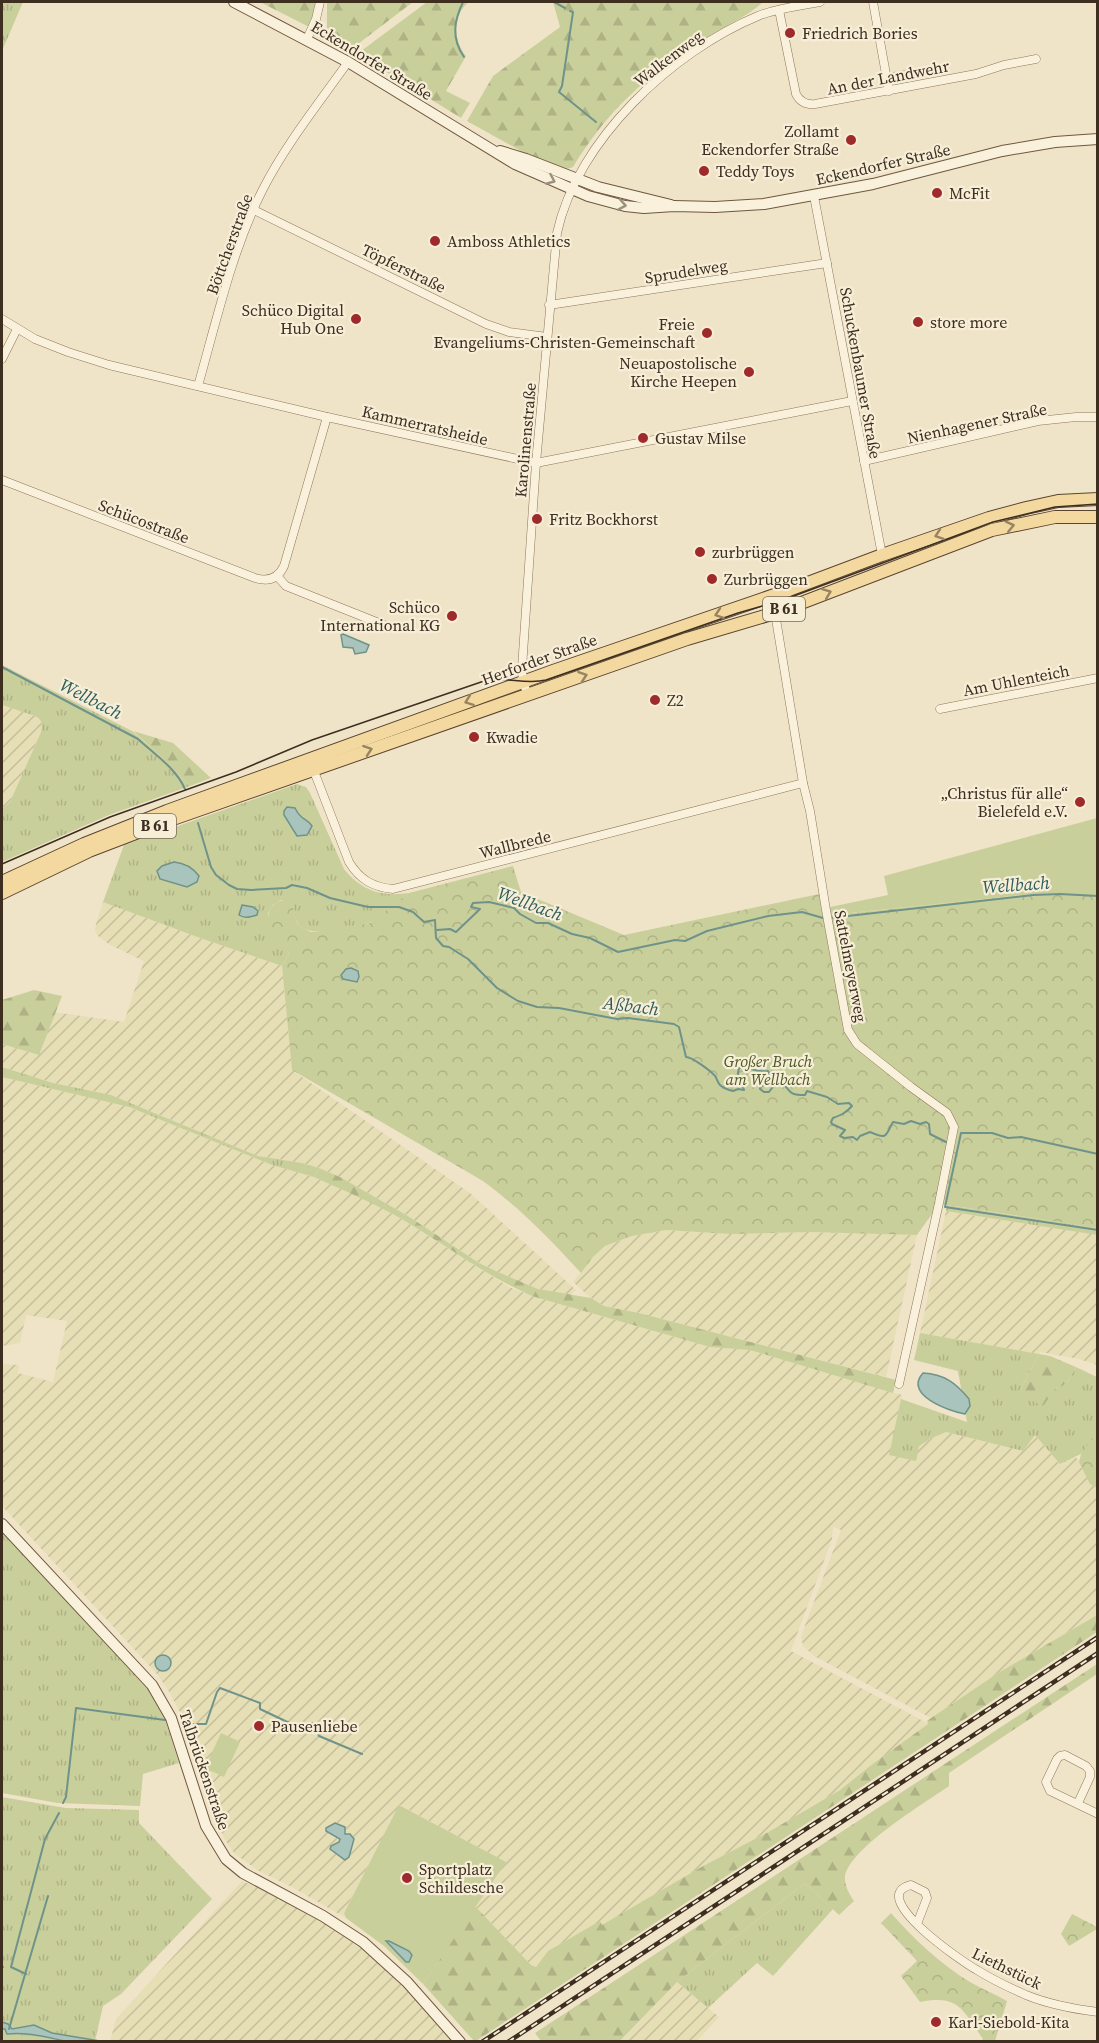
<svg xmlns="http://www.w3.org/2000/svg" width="1099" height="2043" font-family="'Source Serif 4',serif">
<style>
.farmland{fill:url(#farmland-furrows)}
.grass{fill:url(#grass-tufts)}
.forest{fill:url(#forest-firs)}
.park{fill:url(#park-crowns)}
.garden{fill:#c9cf9b}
.water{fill:#a9c4bc;stroke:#6f938a;stroke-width:1.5}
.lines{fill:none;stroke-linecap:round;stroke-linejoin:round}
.stream{stroke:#6f938a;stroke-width:2}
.street-casing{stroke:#8d765c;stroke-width:9}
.secondary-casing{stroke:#6f573f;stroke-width:12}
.primary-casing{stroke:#5b4430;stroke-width:14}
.street{stroke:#faf1dc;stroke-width:8}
.secondary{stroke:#faf1dc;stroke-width:10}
.primary{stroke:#f3d9a0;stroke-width:12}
.tram{stroke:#3d2e20;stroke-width:1.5}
.rail-casing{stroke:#3d2e20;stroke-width:4.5}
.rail{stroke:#f7eed8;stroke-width:2;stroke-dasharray:7;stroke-linecap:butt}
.oneway{stroke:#9c907e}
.oneway2{stroke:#988460}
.poi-dot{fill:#9e2a2b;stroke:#f7eed8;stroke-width:2}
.labels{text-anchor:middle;stroke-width:4.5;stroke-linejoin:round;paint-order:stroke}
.shield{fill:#f7eed8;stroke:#756857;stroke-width:1.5}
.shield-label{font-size:15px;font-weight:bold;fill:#3d2e20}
.poi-label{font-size:16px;fill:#3d2e20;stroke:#f7eed8;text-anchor:start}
.street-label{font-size:16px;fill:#3d2e20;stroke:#f7eed8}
.park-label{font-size:16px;font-style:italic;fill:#4d5a26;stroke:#f7eed8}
.water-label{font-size:18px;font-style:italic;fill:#2f5d5a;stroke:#f7eed8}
</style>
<defs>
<pattern id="farmland-furrows" width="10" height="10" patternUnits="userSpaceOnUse" patternTransform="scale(1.5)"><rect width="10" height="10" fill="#e6deb5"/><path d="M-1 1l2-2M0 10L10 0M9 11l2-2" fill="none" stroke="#c6bf9b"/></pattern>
<pattern id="grass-tufts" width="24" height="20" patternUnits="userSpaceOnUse" patternTransform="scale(1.5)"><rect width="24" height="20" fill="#c9cf9b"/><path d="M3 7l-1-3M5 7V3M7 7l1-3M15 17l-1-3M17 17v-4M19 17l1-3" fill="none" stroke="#aeb285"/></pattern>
<pattern id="forest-firs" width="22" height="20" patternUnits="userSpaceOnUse" patternTransform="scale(1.5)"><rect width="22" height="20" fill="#c9cf9b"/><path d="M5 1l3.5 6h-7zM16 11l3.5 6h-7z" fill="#aeb285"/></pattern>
<pattern id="park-crowns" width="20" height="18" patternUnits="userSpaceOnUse" patternTransform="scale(1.5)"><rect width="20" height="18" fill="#c9cf9b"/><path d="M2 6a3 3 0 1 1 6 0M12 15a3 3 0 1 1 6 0" fill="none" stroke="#aeb285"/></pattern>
</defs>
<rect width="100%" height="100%" fill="#f0e4c8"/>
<!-- farmland -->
<g class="farmland">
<polygon points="2,705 35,716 40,719 42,724 41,732 10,802 2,809"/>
<polygon points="103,902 200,938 282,966 292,1070 470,1193 576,1290 571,1295 559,1294 538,1289 498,1272 479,1263 408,1216 340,1177 319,1168 302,1163 258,1156 111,1095 53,1083 2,1067 2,1044 39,1055 54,1012 124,1022 144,961 110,945 98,936 95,931 96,924"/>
<polygon points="2,1077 129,1107 272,1165 314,1177 369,1201 405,1221 509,1287 535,1297 710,1347 750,1350 902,1395 890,1455 919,1446 932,1438 946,1432 1022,1451 1035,1435 1060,1464 1075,1457 1097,1474 1097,1615 998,1673 931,1718 814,1656 803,1646 801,1636 841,1530 833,1527 832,1539 791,1651 929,1724 870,1766 840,1790 772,1830 703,1866 602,1926 600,1922 548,1951 536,1967 531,1965 475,1906 505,1862 400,1805 344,1912 346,1918 292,1887 257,1870 234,1853 224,1838 212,1812 180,1712 168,1690 157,1674 2,1506 2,1364 19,1365 18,1373 53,1382 67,1321 26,1315 20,1343 2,1346"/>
<polygon points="946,1211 1097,1235 1097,1365 1079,1359 1040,1352 1039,1354 920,1333"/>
<polygon points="666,1230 730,1234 809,1232 917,1235 886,1377 639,1313 604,1306 591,1298 573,1282 593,1257 605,1246 632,1236"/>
<polygon points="242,1881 285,1899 340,1931 377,1961 408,1991 453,2042 110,2042 116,2019"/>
<polygon points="677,1982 719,2017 697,2041 620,2042"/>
</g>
<!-- grass -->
<g class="grass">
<polygon points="2,2 23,2 2,51"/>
<path d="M2 665 132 731 152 748 190 786 109 815 2 862V809L10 802 41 732C42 724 43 720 35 716L2 705Z"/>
<path d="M297 784 306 787 310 793 344 869C362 891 382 897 409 893 397 903 385 915 371 922 359 928 313 936 302 928 295 923 295 914 293 907L281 900 273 905 268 914 289 954 282 966 200 938 103 902 124 845Z"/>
<polygon points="2,1067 53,1083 111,1095 258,1156 302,1163 319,1168 314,1177 272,1165 129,1107 2,1077"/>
<polygon points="947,1205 1097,1228 1097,1235 946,1211"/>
<polygon points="920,1333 1039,1354 1018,1394 1057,1388 1068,1381 1076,1367 1097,1377 1097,1435 1087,1451 1060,1464 1035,1435 1023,1451 946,1432 932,1438 919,1446 916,1461 889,1455 901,1399 967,1422 958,1371 914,1360"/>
<polygon points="2,1532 151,1690 160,1704 179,1763 143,1774 140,1806 57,1803 2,1793"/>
<polygon points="2,1797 66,1808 139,1810 139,1823 212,1899 121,1994 103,2006 95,2041 52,2033 34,2025 12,2029 8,2024 2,2022"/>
<polygon points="805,1883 833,1909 773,1976 757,1963 708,2008 677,1982"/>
<path d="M2 2029H5L7 2034C28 2032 47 2036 67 2041L2 2042Z"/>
</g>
<!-- forest -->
<g class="forest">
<polygon points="260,2 316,2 317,31"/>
<polygon points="327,2 413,2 350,50 327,37"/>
<path d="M427 2H469C452 15 453 40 466 56L446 91 470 103 461 118 357 54Z"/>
<path d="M553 2H763C746 18 721 27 701 41 645 77 608 110 573 167L567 169 521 151 467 121 493 76 560 27Z"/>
<polygon points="133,731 173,743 211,778 190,786 152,748"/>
<polygon points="34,990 62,996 39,1055 2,1044 2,1000"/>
<path d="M319 1168 340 1177 408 1216 479 1263 498 1272 538 1289 591 1298 604 1306 639 1313 896 1380 893 1393 750 1350 710 1347 535 1297C488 1278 449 1247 405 1221 376 1204 345 1191 314 1177Z"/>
<path d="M1039 1354 1050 1356 1076 1367C1071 1376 1067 1386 1056 1388L1043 1406 1018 1394Z"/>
<polygon points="1097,1615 1097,1632 476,2041 474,2041 423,1984 475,1906 531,1965 536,1967 548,1951 600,1921 602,1925 703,1866 772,1830 840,1790 870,1766 928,1724 927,1721 931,1718 998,1673"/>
<path d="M1097 1664V1674L949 1773V1786C925 1803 851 1847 845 1876 844 1885 849 1894 854 1901L839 1915 805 1883 677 1982 620 2041H541L535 2033Z"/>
</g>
<!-- park -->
<g class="park">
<polygon points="908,69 910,79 895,82 893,72"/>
<path d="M513 866 521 892 624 935 819 894 823 916 1033 894H1097V1228L935 1203 932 1214 917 1235 809 1232 730 1234 666 1230 632 1236 605 1246 593 1257 581 1273C551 1240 520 1208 483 1181L292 1070 282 966 289 954C281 941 260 924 272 907 276 901 282 900 289 900L293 907 297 923 302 928 311 932 343 929 370 923 409 893Z"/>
<polygon points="1097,1432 1097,1488 1090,1484 1079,1462 1081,1454"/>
<path d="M891 1913C914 1939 940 1964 970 1982 982 1989 995 1994 1007 2001L995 2041H981L983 2039C963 2011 960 1994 920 2002L901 1976 917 1961 881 1923Z"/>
<polygon points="1072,1914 1097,1927 1097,1929 1069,1946 1061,1934"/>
</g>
<!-- garden -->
<g class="garden">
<polygon points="1097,818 1097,894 1033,894 831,915 830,907 888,895 884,876"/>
<polygon points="221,1733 240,1742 224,1777 205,1768"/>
<polygon points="399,1805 506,1862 423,1984 384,1946 346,1918 344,1913"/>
</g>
<!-- water -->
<g class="water">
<polygon points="343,634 369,645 366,652 355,654 353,648 343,647 341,635"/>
<path d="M287 807 295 808C301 821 307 818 312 826L307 835 297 836 284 815V811Z"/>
<path d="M174 862C185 863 193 868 199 876L197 882 187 887 160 879 157 871 162 866Z"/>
<path d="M242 905 253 907 258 911 257 915C250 917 245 919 239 915Z"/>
<polygon points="351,968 358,971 359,977 357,982 343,979 341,975 346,969"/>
<path d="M923 1373C944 1374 956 1383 969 1399L970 1406 965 1414C949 1411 903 1395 923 1373Z"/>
<circle cx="163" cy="1663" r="8"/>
<polygon points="335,1823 345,1827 345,1834 350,1834 354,1839 349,1857 345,1860 330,1849 331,1846 339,1842 340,1839 326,1831 326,1828"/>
<polygon points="386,1941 389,1941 409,1951 412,1955 409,1962 406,1962"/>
<path d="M2 2022 8 2024 12 2029 34 2025 52 2033 100 2041C89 2042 76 2043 65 2041 45 2037 28 2032 7 2034L5 2029H2Z"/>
</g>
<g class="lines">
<!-- stream -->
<g class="stream">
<path d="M463 2C454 21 451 38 464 57"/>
<polyline points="554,2 565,8"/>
<polyline points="570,11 573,12 562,86 559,92 596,122"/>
<path d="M2 667 138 739C154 754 175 767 185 789"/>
<path d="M198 823 211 867 216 875 229 885 237 889 251 890 286 888 292 885 307 888 330 898 368 907H399L413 912 424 922 435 920 436 938 443 946 449 947 468 959 497 988 518 1001 537 1007 559 1008 617 1019 628 1018 674 1024 679 1027 686 1057C692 1057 711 1071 715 1076 717 1078 717 1082 720 1085 723 1088 729 1090 733 1091L738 1089 744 1090 741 1080 737 1078 739 1068C750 1066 754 1073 768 1071L770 1076 768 1083 760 1087V1089L764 1092H769L775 1084 780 1082C793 1090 785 1095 805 1095L807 1091 827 1097 838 1104 849 1103 852 1106C846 1113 841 1115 833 1118L831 1122 832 1124 845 1130 840 1136 844 1138 853 1137 857 1140 860 1136 870 1132C888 1140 885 1136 893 1122L904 1124 911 1121 920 1124 926 1122 929 1124 930 1134 948 1143"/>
<polyline points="830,918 1033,895 1060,894 1098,896"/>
<polyline points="437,930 450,929 456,932 480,909 471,907 473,903 489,902 514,908 520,914 536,923 548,923 572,934 590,938 618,952 675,940 685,941 707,931 768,916 802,912 823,918"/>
<polyline points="1098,1154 1021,1137 1008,1138 992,1133 961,1133 945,1207 1098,1230"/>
<polyline points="185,1724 206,1724 217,1692 220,1688 260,1703 260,1709 298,1727 312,1723 315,1726 319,1736 362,1754"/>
<polyline points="63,1803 66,1797 76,1708 165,1720"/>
<polyline points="2,1966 3,1967"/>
<polyline points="26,1974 11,1967 45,1839 59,1813"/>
<polyline points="9,2029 48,1896"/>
</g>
<defs>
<g id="street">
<polyline points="873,2 889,91"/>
<path d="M779 10 796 94C800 102 806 105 815 104L976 74 1004 65 1036 59"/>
<polyline points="307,39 316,19 320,2"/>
<polyline points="814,196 882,555"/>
<polyline points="254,210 486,324 509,332 547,337"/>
<polyline points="549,305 827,263"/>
<polyline points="2,319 35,339 68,352 109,365 327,417 536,463 852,401"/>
<polyline points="2,359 17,329"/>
<path d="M198 386C217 319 232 250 263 189 286 144 319 103 348 62"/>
<polyline points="864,461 1038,421 1076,417 1098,417"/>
<path d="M2 480 255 578C268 582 278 579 284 566L327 417"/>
<polyline points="277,576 286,586 384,625"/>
<polyline points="775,613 803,783 810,811 826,910 848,1030 857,1044 911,1087 947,1113 954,1127 939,1203 899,1384"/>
<path d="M528 695 523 682 522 668 536 463 557 233C577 140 673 51 758 16 777 8 800 6 820 2"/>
<polyline points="940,709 1098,678"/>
<path d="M312 766 349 862C360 880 373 887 393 889L803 783"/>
<polyline points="1078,1803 1090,1777 1090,1771 1086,1766 1065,1755 1060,1756 1057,1759 1046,1782 1050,1791 1098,1814"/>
<path d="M917 1924 927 1898 925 1892 911 1885C865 1896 964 1963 977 1970 993 1980 1010 1988 1026 1995 1048 2004 1074 2009 1098 2012"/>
</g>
<g id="secondary">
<polyline points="234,2 348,62 515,164 588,196 625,206 644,208 674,206 715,207 764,204 873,184 1002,151 1055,142 1098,139"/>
<polyline points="500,151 526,159 598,187 671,205"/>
<polyline points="2,1524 152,1685 171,1718 206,1826 226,1859 243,1873 323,1916 363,1942 407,1982 460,2042"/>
</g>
<g id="primary">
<polyline points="2,882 84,844 167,811 553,671 789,590 882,555 989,518 1026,508 1058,501 1098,499"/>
<polyline points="2,893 89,851 170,820 687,639 775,613 992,530 1055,517 1098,517"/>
</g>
</defs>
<!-- street casing -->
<use href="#street" class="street-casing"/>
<!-- secondary casing -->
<use href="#secondary" class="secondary-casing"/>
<!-- primary casing -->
<use href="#primary" class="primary-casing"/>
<!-- street -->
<use href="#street" class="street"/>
<!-- secondary -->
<use href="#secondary" class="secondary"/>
<!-- primary -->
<use href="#primary" class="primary"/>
<!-- tram -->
<path class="tram" d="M2 864 110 817 236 772 312 740 484 681C505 676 525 685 546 680L738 613 783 600 993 522 1055 507 1098 504"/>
<defs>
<g id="rail">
<polyline points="482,2042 1098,1637"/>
<polyline points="508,2042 1098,1653"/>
</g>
</defs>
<!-- rail casing -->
<use href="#rail" class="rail-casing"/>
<!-- rail -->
<use href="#rail" class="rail"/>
</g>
<!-- one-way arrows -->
<defs><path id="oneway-chevron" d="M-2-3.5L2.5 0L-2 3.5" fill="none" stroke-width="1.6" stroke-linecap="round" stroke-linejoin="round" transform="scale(1.5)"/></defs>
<g class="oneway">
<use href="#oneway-chevron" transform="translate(551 180) rotate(24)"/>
<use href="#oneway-chevron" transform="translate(622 205) rotate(10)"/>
</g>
<g class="oneway2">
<use href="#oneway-chevron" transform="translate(1010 526) rotate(-13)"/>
<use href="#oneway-chevron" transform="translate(939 535) rotate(161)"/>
<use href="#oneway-chevron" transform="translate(827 593) rotate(-21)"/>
<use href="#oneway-chevron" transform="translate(719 614) rotate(161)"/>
<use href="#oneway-chevron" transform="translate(583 676) rotate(-19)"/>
<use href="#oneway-chevron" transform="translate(469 701) rotate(160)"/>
<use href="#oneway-chevron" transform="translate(368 750) rotate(-19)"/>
</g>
<!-- markers -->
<g class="poi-dot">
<circle cx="790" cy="33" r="6"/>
<circle cx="851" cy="140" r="6"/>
<circle cx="704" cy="171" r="6"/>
<circle cx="937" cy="193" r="6"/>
<circle cx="435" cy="241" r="6"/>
<circle cx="356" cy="319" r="6"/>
<circle cx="918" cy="322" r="6"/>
<circle cx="707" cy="333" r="6"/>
<circle cx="749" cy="372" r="6"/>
<circle cx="643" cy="438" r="6"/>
<circle cx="537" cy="519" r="6"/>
<circle cx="700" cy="552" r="6"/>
<circle cx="712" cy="579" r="6"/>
<circle cx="452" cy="616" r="6"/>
<circle cx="655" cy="700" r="6"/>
<circle cx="474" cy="737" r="6"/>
<circle cx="1080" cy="802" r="6"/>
<circle cx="259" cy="1726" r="6"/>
<circle cx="407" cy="1878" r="6"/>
<circle cx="936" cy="2022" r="6"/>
</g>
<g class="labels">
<!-- shield labels -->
<g class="shield">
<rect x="763" y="597" width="42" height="24" rx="4.5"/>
<rect x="134" y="814" width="42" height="24" rx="4.5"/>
</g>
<g class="shield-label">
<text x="784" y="614">B 61</text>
<text x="155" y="831">B 61</text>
</g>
<!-- poi labels -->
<g class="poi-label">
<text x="802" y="39">Friedrich Bories</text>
<text x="839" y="137" text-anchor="end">Zollamt<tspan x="839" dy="18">Eckendorfer Straße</tspan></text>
<text x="716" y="177">Teddy Toys</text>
<text x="949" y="199">McFit</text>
<text x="447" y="247">Amboss Athletics</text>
<text x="344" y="316" text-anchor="end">Schüco Digital<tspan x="344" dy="18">Hub One</tspan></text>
<text x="930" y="328">store more</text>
<text x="695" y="330" text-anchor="end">Freie<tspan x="695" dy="18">Evangeliums-Christen-Gemeinschaft</tspan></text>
<text x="737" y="369" text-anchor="end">Neuapostolische<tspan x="737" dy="18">Kirche Heepen</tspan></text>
<text x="655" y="444">Gustav Milse</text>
<text x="549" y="525">Fritz Bockhorst</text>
<text x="712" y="558">zurbrüggen</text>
<text x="724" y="585">Zurbrüggen</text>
<text x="440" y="613" text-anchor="end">Schüco<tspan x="440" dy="18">International KG</tspan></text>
<text x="667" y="706">Z2</text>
<text x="486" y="743">Kwadie</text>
<text x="1068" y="799" text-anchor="end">„Christus für alle“<tspan x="1068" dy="18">Bielefeld e.V.</tspan></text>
<text x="271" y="1732">Pausenliebe</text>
<text x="419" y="1875">Sportplatz<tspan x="419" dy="18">Schildesche</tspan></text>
<text x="948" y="2028">Karl-Siebold-Kita</text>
</g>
<!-- street labels -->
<g class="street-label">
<text transform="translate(668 58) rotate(-37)" y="6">Walkenweg</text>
<text transform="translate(372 60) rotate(31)" y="6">Eckendorfer Straße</text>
<text transform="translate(888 77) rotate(-11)" y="6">An der Landwehr</text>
<text transform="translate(883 164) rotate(-13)" y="6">Eckendorfer Straße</text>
<text transform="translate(229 244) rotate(-70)" y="6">Böttcherstraße</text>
<text transform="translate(404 268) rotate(26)" y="6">Töpferstraße</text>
<text transform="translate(686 271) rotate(-9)" y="6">Sprudelweg</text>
<text transform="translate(861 373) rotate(80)" y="6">Schuckenbaumer Straße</text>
<text transform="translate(977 423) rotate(-12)" y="6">Nienhagener Straße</text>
<text transform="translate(425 425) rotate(13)" y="6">Kammerratsheide</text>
<text transform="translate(525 440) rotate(-85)" y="6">Karolinenstraße</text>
<text transform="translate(144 521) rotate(21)" y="6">Schücostraße</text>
<text transform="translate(539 659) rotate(-20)" y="6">Herforder Straße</text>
<text transform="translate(1016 680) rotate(-11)" y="6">Am Uhlenteich</text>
<text transform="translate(515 844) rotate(-14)" y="6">Wallbrede</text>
<text transform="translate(851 966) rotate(79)" y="6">Sattelmeyerweg</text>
<text transform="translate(205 1770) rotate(71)" y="6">Talbrückenstraße</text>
<text transform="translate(1007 1968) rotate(26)" y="6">Liethstück</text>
</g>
<!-- park labels -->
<g class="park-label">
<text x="768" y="1067">Großer Bruch<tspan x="768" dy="18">am Wellbach</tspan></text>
</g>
<!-- water labels -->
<g class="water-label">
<text transform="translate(91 699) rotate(27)" y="6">Wellbach</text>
<text transform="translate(1016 885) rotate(-4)" y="6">Wellbach</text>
<text transform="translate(530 904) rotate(20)" y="6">Wellbach</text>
<text transform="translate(631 1006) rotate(7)" y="6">Aßbach</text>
</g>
</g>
<!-- border -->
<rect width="1099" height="2043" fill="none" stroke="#3d2e20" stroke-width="6"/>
</svg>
